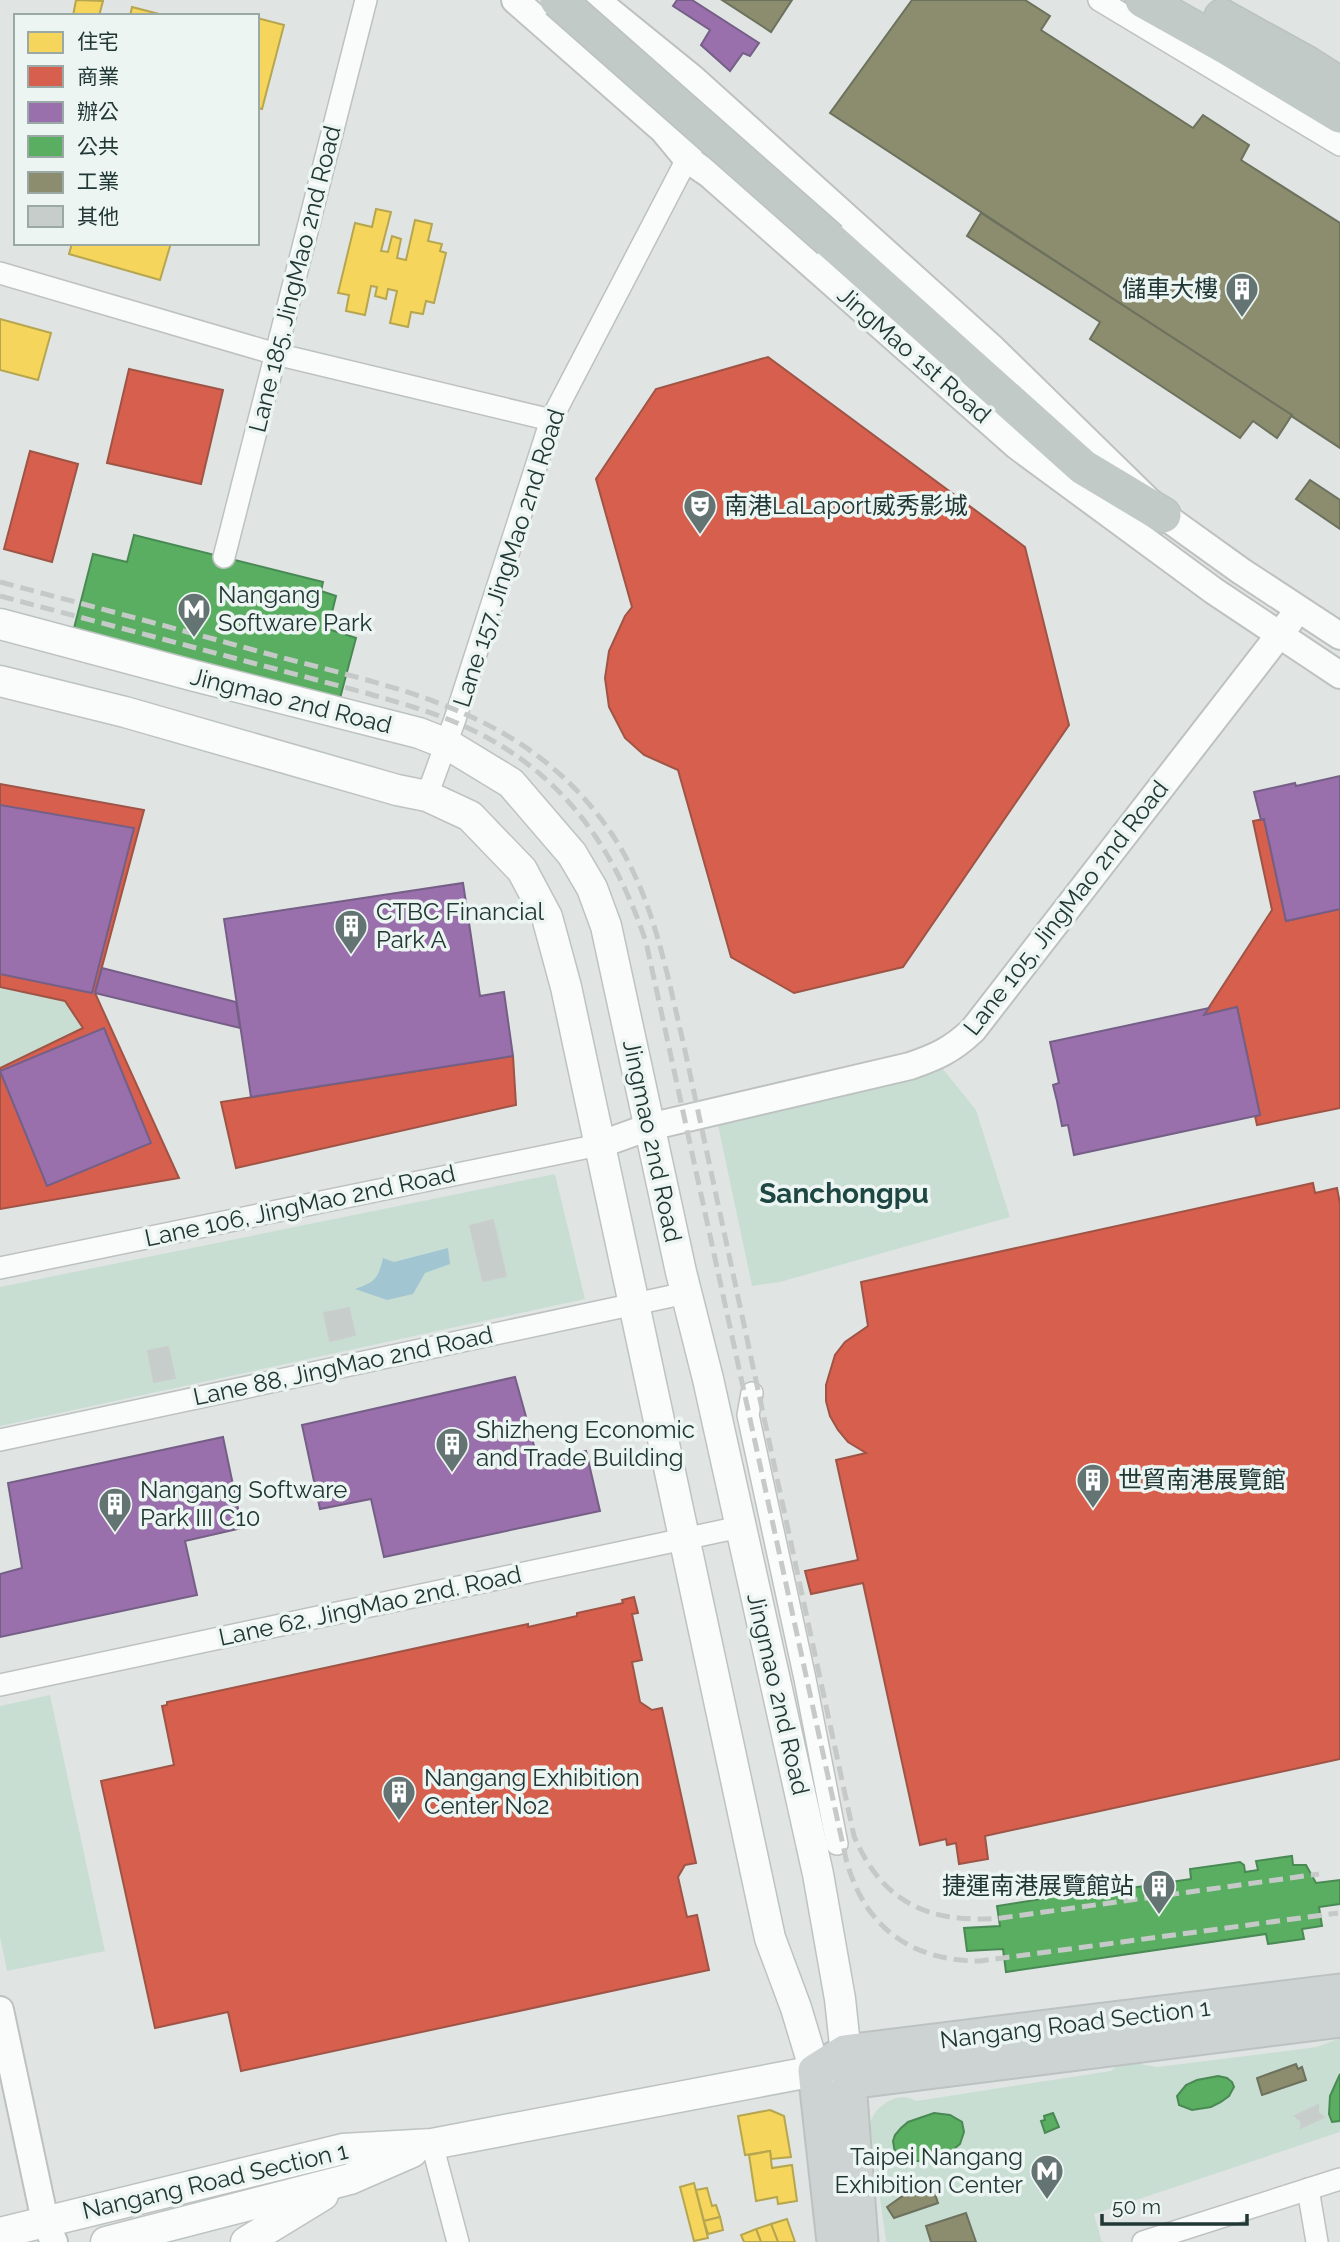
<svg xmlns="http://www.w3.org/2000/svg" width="1340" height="2242" font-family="Raleway,'Noto Sans TC',sans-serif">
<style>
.green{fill:#c9ded3}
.water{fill:#a2c5d2}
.homes{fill:#f6d55c;stroke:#b6a650;stroke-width:2}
.shops{fill:#d6604d;stroke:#9f5446;stroke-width:2}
.offices{fill:#9970ab;stroke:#755f87;stroke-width:2}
.public{fill:#5aae61;stroke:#498a54;stroke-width:2}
.industry{fill:#8c8c6e;stroke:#6c725d;stroke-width:2}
.building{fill:#c7cdcb;stroke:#c9cecd;stroke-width:2}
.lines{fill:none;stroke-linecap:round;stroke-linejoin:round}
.minor-casing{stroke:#bdc2c1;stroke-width:24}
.tertiary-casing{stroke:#bdc2c1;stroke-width:30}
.secondary-casing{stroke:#bdc3c1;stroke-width:33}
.primary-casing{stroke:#bbc2c1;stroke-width:37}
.trunk-casing{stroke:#bbc2c1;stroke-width:38}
.minor{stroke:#fafbfb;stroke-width:21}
.tertiary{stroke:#fafbfb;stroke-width:26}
.secondary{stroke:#fafbfb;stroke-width:30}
.primary{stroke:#ccd3d2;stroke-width:33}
.trunk{stroke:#c2cac8;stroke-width:35}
.rail{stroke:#c5c9c8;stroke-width:5;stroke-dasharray:14 7;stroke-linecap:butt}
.trunk-bridge-casing{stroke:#bbc2c1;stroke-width:38;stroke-linecap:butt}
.trunk-bridge{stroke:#c2cac8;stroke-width:35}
.labels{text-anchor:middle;stroke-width:7;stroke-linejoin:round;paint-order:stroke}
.street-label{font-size:24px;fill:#203734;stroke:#edf5f2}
.poi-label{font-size:24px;fill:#203734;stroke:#edf5f2;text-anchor:start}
.quarter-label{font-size:28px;font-weight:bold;fill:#1e4743;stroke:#edf5f2}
</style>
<rect width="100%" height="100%" fill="#e0e5e4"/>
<!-- green -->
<g class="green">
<polygon points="0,987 65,1001 83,1028 0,1068"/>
<polygon points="943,1069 976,1110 1010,1217 780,1282 752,1286 718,1125"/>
<polygon points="555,1174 585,1299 0,1426 0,1287"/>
<polygon points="50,1695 105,1951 7,1971 0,1937 0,1706"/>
<path d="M1340 2038V2132L1094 2214 1102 2242H886L870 2124C875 2105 898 2090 916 2101L1111 2071 1118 2064 1128 2062 1157 2067 1317 2047Z"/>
</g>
<!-- water -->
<path class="water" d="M448 1248 450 1264 425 1273 413 1294 387 1300 355 1289C375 1282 378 1279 383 1258L394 1262Z"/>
<!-- homes -->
<g class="homes">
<polygon points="76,0 103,1 99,16 73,16"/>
<polygon points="132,7 159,14 158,16 130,16"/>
<polygon points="257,18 284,25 262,109 257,108"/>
<polygon points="376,209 391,212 381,251 388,252 392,236 401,239 397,258 406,260 415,220 432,224 428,241 442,244 440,251 446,253 434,303 426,301 423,314 411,312 408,327 390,323 397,291 388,289 386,299 375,296 377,287 371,286 365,315 346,311 349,295 338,293 355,223 372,227"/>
<polygon points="72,243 171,243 160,280 69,254"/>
<polygon points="0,319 51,333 38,380 0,370"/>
<polygon points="770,2110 784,2116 791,2157 771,2159 770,2151 745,2155 738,2116"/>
<polygon points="770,2151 772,2168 792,2165 797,2201 778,2204 777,2197 756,2201 749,2155"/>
<polygon points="694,2183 708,2238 694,2241 680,2187"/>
<polygon points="707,2188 712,2206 716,2205 720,2217 704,2221 696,2190"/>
<polygon points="720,2217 723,2230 708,2234 704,2221"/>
<polygon points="787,2219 795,2242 778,2242 771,2224"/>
<polygon points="771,2224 778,2242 761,2242 756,2229"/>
<polygon points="756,2229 761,2242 744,2242 741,2235"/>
</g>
<!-- shops -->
<g class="shops">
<polygon points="768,357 1025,547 1069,725 903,967 794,993 731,957 678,770 644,755 625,738 609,707 605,678 609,651 625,616 632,607 596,479 656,389"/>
<polygon points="129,369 223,390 201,484 107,463"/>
<polygon points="30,451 78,464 52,562 4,549"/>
<polygon points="0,784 144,810 95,993 179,1178 0,1209 0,1068 83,1028 65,1001 0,987"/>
<polygon points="1264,819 1286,921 1340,909 1340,1108 1257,1125 1255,1116 1260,1115 1237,1007 1204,1015 1272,910 1253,821"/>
<polygon points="513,1056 516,1105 236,1168 221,1102"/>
<polygon points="1313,1183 1315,1193 1337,1188 1340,1204 1340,1759 985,1836 988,1859 959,1864 956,1843 947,1845 946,1839 920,1845 863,1583 811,1594 805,1571 858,1560 836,1460 866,1453 848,1442 838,1430 830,1416 826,1401 826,1385 835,1355 845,1342 868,1326 861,1282"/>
<polygon points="634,1597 638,1613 632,1614 642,1660 632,1662 640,1702 652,1710 662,1708 696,1863 685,1865 678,1877 687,1917 697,1915 709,1970 241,2071 228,2012 155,2028 101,1781 174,1765 162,1706 167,1705 167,1702 528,1624 528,1627 577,1616 577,1613 623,1603 622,1600"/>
</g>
<!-- offices -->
<g class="offices">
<polygon points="677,0 692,0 759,43 750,56 743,53 730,71 701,45 710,30 673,6"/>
<polygon points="1340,776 1340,909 1286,921 1264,819 1261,820 1254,792 1295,783 1296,786"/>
<polygon points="0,805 134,828 92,993 0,974"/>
<polygon points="463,883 480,996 504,992 513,1056 251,1097 224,919"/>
<polygon points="102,968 236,1002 240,1028 95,993"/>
<polygon points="1237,1007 1260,1115 1074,1155 1068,1125 1062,1126 1057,1101 1053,1085 1059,1083 1050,1042 1209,1008 1204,1015"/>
<polygon points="104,1028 151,1143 47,1186 0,1071"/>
<polygon points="515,1377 538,1460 586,1451 600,1511 384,1557 371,1499 320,1509 302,1425"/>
<polygon points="223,1437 242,1528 185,1541 197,1595 0,1637 0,1574 22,1568 8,1483"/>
</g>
<!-- public -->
<g class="public">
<polygon points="134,535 323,582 321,591 336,596 328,629 356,638 339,702 72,636 93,554 127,562"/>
<polygon points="1292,1856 1293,1865 1306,1865 1316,1883 1340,1880 1340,1904 1319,1907 1322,1926 1302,1929 1304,1939 1268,1944 1266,1934 1006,1972 1003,1949 967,1951 964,1928 1000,1926 997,1906 1049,1898 1048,1893 1052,1888 1123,1879 1124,1889 1191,1879 1190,1869 1240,1862 1244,1865 1245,1872 1258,1870 1256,1861"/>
<polygon points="1340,2074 1340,2121 1332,2122 1329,2114 1330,2096"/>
<polygon points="1218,2076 1227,2078 1232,2082 1234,2087 1229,2096 1221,2102 1211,2107 1192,2110 1179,2105 1177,2096 1186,2085 1197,2080"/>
<polygon points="934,2113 950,2115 962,2122 964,2132 960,2144 948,2154 926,2161 910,2161 895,2153 893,2141 895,2135 901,2128 908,2122"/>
<polygon points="1053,2113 1059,2127 1045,2133 1041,2121 1045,2120 1044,2116"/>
</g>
<!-- industry -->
<g class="industry">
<polygon points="722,0 792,0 771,32"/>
<polygon points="912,0 1025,0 1050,16 1041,30 1193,128 1203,115 1249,145 1241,160 1340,223 1340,448 830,113"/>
<polygon points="981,213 1292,415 1277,438 1253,421 1240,438 1090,339 1100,322 967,236"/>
<polygon points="1310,480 1340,500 1340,529 1296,499"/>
<polygon points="1296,2064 1298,2069 1302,2067 1306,2080 1262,2095 1257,2078"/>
<polygon points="932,2185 938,2203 894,2218 887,2207 904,2195"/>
<polygon points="966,2213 976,2242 931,2242 926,2226"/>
</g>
<!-- building -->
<g class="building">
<polygon points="493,1220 506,1276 483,1281 470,1226"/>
<polygon points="349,1308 355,1335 330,1341 324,1313"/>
<polygon points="168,1347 175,1378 154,1382 148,1351"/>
<polygon points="1318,2105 1318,2113 1324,2117 1301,2128 1301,2121 1295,2116"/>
</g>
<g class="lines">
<defs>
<g id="minor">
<polyline points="1099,0 1340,145"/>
<polyline points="0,273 276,354 551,420"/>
<polyline points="224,557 366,0"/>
<polyline points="427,796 455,719 551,420 687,159 706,117"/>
<polyline points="0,1268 599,1145"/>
<polyline points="752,1393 748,1415 805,1679 837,1844"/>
<polyline points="0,1440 686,1293"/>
<polyline points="0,1685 740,1527"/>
<polyline points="432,2144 458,2242"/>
<polyline points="1308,2189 1317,2242"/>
<polyline points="1143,2242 1340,2179"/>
</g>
<g id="tertiary">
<polyline points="515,0 663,130 687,159 709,174 1017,446 1214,591 1340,675"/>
<polyline points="596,0 691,77 993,349 1163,515 1241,571 1340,636"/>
<path d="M599 1145 649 1127 910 1066C936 1057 952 1050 973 1030L1290 621"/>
<polyline points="0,2010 45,2221 54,2242"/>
</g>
<g id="secondary">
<polyline points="0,624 195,676 419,733 447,744 511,783 572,854 592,888 606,926 681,1272 708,1379 818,1874 840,1999 849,2082 815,2071 432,2144 343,2149 0,2233"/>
<polyline points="0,681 125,712 397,790 427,796 470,816 522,870 547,917 566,987 770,1938 796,2008 815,2071"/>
<polyline points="106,2242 350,2179 412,2152"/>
<polyline points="246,2242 323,2195"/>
</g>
<g id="primary">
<polyline points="834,2242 815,2071 845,2052 1340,1991"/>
<polyline points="861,2242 849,2082 1340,2020"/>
</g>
<g id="trunk">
<polyline points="1143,0 1227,47 1340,115"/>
<polyline points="1222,17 1307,64 1340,85"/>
<polyline points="830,240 1083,467 1163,515"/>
</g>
</defs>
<!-- minor casing -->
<use href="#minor" class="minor-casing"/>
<!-- tertiary casing -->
<use href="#tertiary" class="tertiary-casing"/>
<!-- secondary casing -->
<use href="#secondary" class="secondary-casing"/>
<!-- primary casing -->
<use href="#primary" class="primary-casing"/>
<!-- trunk casing -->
<use href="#trunk" class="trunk-casing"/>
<!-- minor -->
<use href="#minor" class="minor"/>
<!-- tertiary -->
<use href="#tertiary" class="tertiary"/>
<!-- secondary -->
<use href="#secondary" class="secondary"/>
<!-- primary -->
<use href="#primary" class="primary"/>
<!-- trunk -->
<use href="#trunk" class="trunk"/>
<!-- rail -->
<g class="rail">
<path d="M0 582C87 605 174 628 261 652 394 688 522 708 607 827 653 891 666 971 684 1046L854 1836C883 1904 930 1924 1001 1918L1319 1874"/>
<path d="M0 596 366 693C396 702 427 710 457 723 557 766 612 841 646 942L846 1859C864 1927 911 1961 980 1961L1338 1913"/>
</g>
<defs>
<polyline id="trunk-bridge" points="558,0 830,240"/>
</defs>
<!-- trunk-bridge casing -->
<use href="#trunk-bridge" class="trunk-bridge-casing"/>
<!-- trunk-bridge -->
<use href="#trunk-bridge" class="trunk-bridge"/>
</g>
<!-- icons -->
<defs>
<symbol id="building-pin" viewBox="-11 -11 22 30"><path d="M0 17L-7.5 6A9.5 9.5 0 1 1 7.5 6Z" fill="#637472" stroke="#edf5f2"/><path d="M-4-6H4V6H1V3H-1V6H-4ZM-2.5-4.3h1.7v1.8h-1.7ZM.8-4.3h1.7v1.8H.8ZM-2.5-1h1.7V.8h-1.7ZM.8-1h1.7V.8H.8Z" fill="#fff"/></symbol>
<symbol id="theatre-pin" viewBox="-11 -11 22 30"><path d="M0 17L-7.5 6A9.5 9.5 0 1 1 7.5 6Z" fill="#637472" stroke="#edf5f2"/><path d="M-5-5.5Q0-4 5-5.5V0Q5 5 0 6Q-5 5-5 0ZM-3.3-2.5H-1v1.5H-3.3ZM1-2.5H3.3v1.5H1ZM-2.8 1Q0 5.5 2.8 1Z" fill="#fff"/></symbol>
<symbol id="metro-pin" viewBox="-11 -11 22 30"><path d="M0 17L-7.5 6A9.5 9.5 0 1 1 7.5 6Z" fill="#637472" stroke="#edf5f2"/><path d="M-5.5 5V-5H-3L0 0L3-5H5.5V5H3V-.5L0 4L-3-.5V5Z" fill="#fff"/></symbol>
</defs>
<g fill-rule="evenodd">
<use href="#building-pin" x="1223" y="270" width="38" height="52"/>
<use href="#theatre-pin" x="681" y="487" width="38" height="52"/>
<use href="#metro-pin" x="175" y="590" width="38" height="52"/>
<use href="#building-pin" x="332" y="907" width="38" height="52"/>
<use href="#building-pin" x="433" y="1425" width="38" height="52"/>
<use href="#building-pin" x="1074" y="1461" width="38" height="52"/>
<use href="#building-pin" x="96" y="1485" width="38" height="52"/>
<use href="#building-pin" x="380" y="1773" width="38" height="52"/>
<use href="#building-pin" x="1140" y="1867" width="38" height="52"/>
<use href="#metro-pin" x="1028" y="2152" width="38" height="52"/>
</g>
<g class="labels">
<!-- street labels -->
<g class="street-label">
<text transform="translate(295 279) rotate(-76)" y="8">Lane 185, JingMao 2nd Road</text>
<text transform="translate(914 355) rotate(41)" y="8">JingMao 1st Road</text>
<text transform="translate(509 558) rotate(-72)" y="8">Lane 157, JingMao 2nd Road</text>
<text transform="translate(291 701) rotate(14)" y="8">Jingmao 2nd Road</text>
<text transform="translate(1066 908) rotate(-52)" y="8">Lane 105, JingMao 2nd Road</text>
<text transform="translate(652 1141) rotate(78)" y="8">Jingmao 2nd Road</text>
<text transform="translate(300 1206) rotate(-12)" y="8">Lane 106, JingMao 2nd Road</text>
<text transform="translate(343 1366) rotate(-12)" y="8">Lane 88, JingMao 2nd Road</text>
<text transform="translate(370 1606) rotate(-12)" y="8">Lane 62, JingMao 2nd. Road</text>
<text transform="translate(778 1694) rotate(77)" y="8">Jingmao 2nd Road</text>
<text transform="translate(1075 2024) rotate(-7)" y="8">Nangang Road Section 1</text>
<text transform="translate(215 2181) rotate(-13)" y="8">Nangang Road Section 1</text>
</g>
<!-- poi labels -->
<g class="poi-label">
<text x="1218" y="297" text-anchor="end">儲車大樓</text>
<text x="724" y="514">南港LaLaport威秀影城</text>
<text x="218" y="603">Nangang<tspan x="218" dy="28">Software Park</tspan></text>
<text x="376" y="920">CTBC Financial<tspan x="376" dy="28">Park A</tspan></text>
<text x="476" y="1438">Shizheng Economic<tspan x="476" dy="28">and Trade Building</tspan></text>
<text x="1118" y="1488">世貿南港展覽館</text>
<text x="140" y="1498">Nangang Software<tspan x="140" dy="28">Park III C10</tspan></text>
<text x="424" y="1786">Nangang Exhibition<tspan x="424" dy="28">Center No2</tspan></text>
<text x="1134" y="1894" text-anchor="end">捷運南港展覽館站</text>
<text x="1023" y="2165" text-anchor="end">Taipei Nangang<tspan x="1023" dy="28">Exhibition Center</tspan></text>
</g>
<!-- quarter labels -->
<g class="quarter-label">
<text x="844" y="1203">Sanchongpu</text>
</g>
</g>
<!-- legend -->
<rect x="14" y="14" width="245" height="231" fill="#edf5f2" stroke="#9ba9a6" stroke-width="2"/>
<rect x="28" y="32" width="35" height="21" fill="#f6d55c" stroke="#9ba9a6" stroke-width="2"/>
<text x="77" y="49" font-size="21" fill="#203734">住宅</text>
<rect x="28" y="66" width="35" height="21" fill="#d6604d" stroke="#9ba9a6" stroke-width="2"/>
<text x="77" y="84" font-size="21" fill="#203734">商業</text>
<rect x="28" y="102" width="35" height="21" fill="#9970ab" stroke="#9ba9a6" stroke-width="2"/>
<text x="77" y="119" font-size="21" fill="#203734">辦公</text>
<rect x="28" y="136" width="35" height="21" fill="#5aae61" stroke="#9ba9a6" stroke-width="2"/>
<text x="77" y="154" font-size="21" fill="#203734">公共</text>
<rect x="28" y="172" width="35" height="21" fill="#8c8c6e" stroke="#9ba9a6" stroke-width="2"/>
<text x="77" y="189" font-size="21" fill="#203734">工業</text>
<rect x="28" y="206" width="35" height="21" fill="#c7cdcb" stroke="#9ba9a6" stroke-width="2"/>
<text x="77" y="224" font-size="21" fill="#203734">其他</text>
<!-- scale -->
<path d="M1102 2214v10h145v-10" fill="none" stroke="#203734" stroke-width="3.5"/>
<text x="1112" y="2214" font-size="21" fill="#203734" stroke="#edf5f2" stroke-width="5" paint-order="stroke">50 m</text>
</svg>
